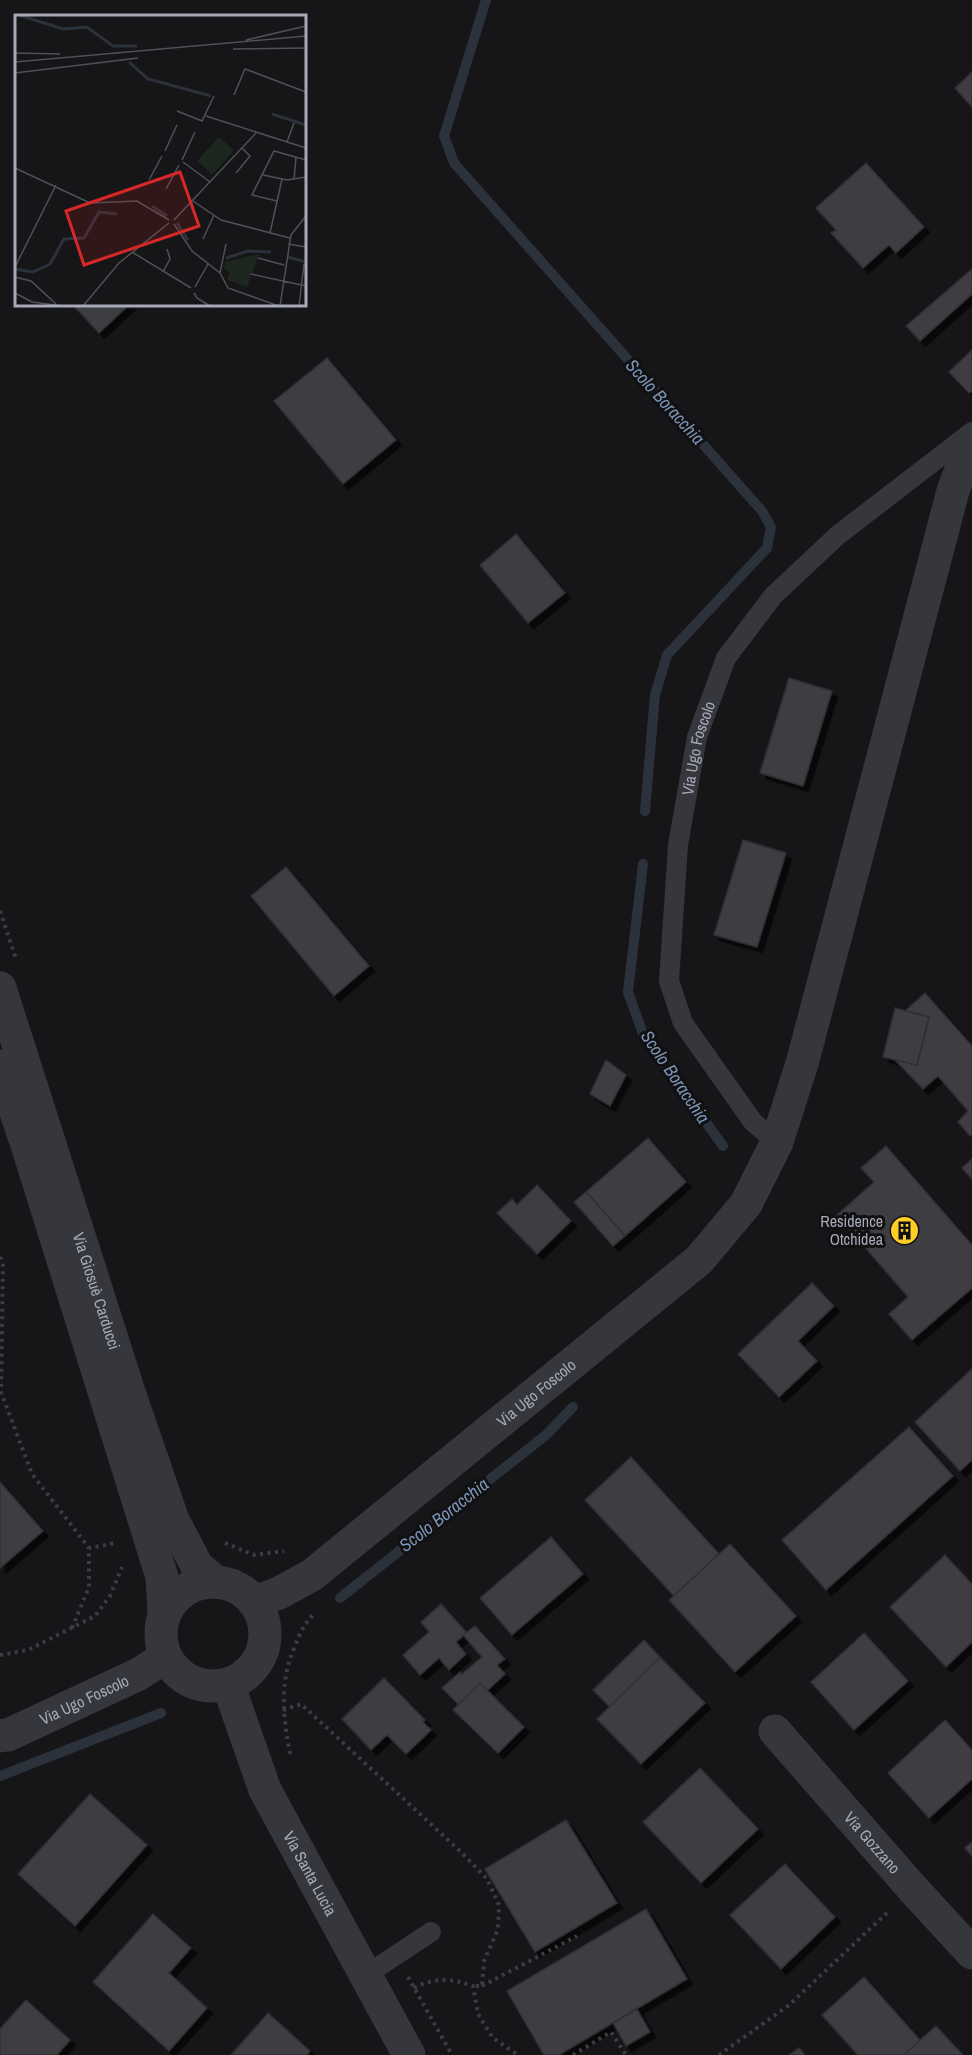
<svg xmlns="http://www.w3.org/2000/svg" width="972" height="2055" font-family="'Archivo Narrow',sans-serif">
<style>
.lines{fill:none;stroke-linecap:round;stroke-linejoin:round}
.stream{stroke:#2b323c;stroke-width:10}
.building{fill:#3d3d42;stroke:#302f34;stroke-width:1.5;filter:url(#shadow)}
.path{stroke:#3c3d44;stroke-width:4;stroke-dasharray:3 4.5;stroke-linecap:butt}
.service{stroke:#36363d;stroke-width:20}
.minor{stroke:#36363d;stroke-width:33}
.labels{text-anchor:middle;stroke-width:6;stroke-linejoin:round;paint-order:stroke}
.street-label{font-size:16px;fill:#a6aab8;stroke:#111012}
.poi-label{font-size:16px;fill:#a6aab8;stroke:#111012;text-anchor:end}
.water-label{font-size:18px;font-style:italic;fill:#7b94b6;stroke:#111012}
.inset-river{fill:none;stroke:#2b323c;stroke-width:3}
.inset-road{fill:none;stroke:#505157;stroke-width:1.5}
.view{fill:#d62828;fill-opacity:0.15;stroke:#d62828;stroke-width:3}
.inset-edge{fill:none;stroke:#a6aab8;stroke-width:3}
</style>
<defs>
<filter id="shadow"><feDropShadow dx="5.5" dy="5.5" stdDeviation="0" flood-color="#0009"/></filter>
</defs>
<rect width="100%" height="100%" fill="#161517"/>
<g class="lines">
<!-- stream -->
<g class="stream">
<polyline points="486,0 444,136 454,163 762,511 771,527 767,548 667,655 655,695 645,811"/>
<polyline points="643,864 628,992 643,1034 723,1146"/>
<polyline points="340,1598 546,1435 573,1407"/>
<polyline points="0,1776 161,1713"/>
</g>
</g>
<!-- building -->
<g class="building">
<polygon points="972,72 972,107 955,88"/>
<polygon points="866,163 924,227 896,253 889,245 863,268 831,233 836,230 816,208"/>
<polygon points="972,269 972,294 920,341 906,326"/>
<polygon points="72,304 130,304 99,333"/>
<polygon points="972,350 972,391 969,393 949,372"/>
<polygon points="327,358 396,440 343,484 274,401"/>
<polygon points="516,534 565,593 528,623 480,565"/>
<polygon points="789,678 832,691 803,786 760,773"/>
<polygon points="743,840 786,853 757,947 714,935"/>
<polygon points="286,867 369,966 334,996 251,896"/>
<polygon points="925,993 972,1046 972,1134 970,1136 958,1122 968,1111 938,1076 923,1089 894,1059 917,1065 929,1017 905,1011"/>
<polygon points="895,1008 929,1017 917,1065 883,1057"/>
<polygon points="606,1060 626,1075 610,1106 590,1094"/>
<polygon points="648,1138 686,1182 625,1236 586,1192"/>
<polygon points="886,1146 972,1245 972,1288 912,1340 889,1314 908,1297 837,1215 874,1182 861,1168"/>
<polygon points="972,1159 972,1179 962,1168"/>
<polygon points="537,1185 571,1221 537,1254 497,1213 512,1199 517,1205"/>
<polygon points="586,1192 625,1236 613,1246 574,1202"/>
<polygon points="812,1283 834,1306 798,1341 817,1361 779,1397 738,1354"/>
<polygon points="972,1369 972,1460 960,1471 915,1422"/>
<polygon points="909,1427 953,1476 826,1590 782,1540"/>
<polygon points="631,1457 719,1554 674,1596 585,1500"/>
<polygon points="0,1482 43,1531 0,1568"/>
<polygon points="551,1537 583,1574 512,1635 480,1598"/>
<polygon points="730,1544 796,1616 735,1672 669,1600"/>
<polygon points="945,1555 972,1584 972,1642 946,1667 890,1607"/>
<polygon points="441,1604 467,1633 456,1642 466,1654 449,1670 439,1658 420,1675 403,1655 429,1632 421,1622"/>
<polygon points="475,1626 505,1659 497,1665 505,1674 487,1691 480,1683 459,1705 442,1688 460,1672 462,1674 482,1657 463,1635"/>
<polygon points="864,1633 908,1681 854,1730 811,1682"/>
<polygon points="644,1640 660,1657 610,1707 593,1690"/>
<polygon points="660,1657 705,1703 641,1764 597,1719"/>
<polygon points="384,1678 425,1720 423,1722 431,1730 406,1754 387,1735 371,1750 342,1719"/>
<polygon points="480,1683 524,1727 498,1753 453,1710"/>
<polygon points="945,1720 972,1750 972,1779 929,1818 888,1773"/>
<polygon points="700,1768 758,1829 701,1883 643,1822"/>
<polygon points="90,1794 147,1845 75,1926 18,1874"/>
<polygon points="566,1820 617,1903 535,1952 485,1869"/>
<polygon points="972,1842 972,1856 965,1848"/>
<polygon points="785,1864 835,1917 781,1969 730,1915"/>
<polygon points="646,1909 687,1979 559,2055 544,2055 507,1991"/>
<polygon points="153,1914 191,1948 169,1973 207,2008 169,2051 93,1982"/>
<polygon points="864,1977 920,2040 904,2055 858,2055 822,2015"/>
<polygon points="26,2000 70,2040 57,2055 0,2055 0,2029"/>
<polygon points="637,2009 650,2032 626,2046 613,2023"/>
<polygon points="268,2013 310,2051 307,2055 231,2055"/>
<polygon points="936,2026 963,2055 904,2055 920,2040"/>
<polygon points="799,2048 805,2055 789,2055"/>
</g>
<g class="lines">
<!-- path -->
<g class="path">
<polyline points="0,911 16,959"/>
<polyline points="0,1257 3,1263 1,1392 32,1474 89,1548"/>
<polyline points="225,1543 254,1555 284,1551"/>
<polyline points="72,1628 89,1587 89,1548 116,1543"/>
<polyline points="0,1655 28,1650 95,1616 110,1596 122,1567"/>
<polyline points="283,1710 301,1704 461,1852 487,1879 499,1905 498,1929 484,1961 482,1986 473,1986"/>
<path d="M290 1754C283 1716 279 1682 295 1646 300 1633 304 1624 314 1614"/>
<polyline points="408,1977 452,2055"/>
<polyline points="482,1986 577,1936"/>
<path d="M414 1988C436 1977 450 1978 473 1986L478 2014 493 2038 518 2055"/>
<polyline points="573,2055 611,2032 626,2055"/>
<polyline points="719,2055 788,2006 890,1910"/>
</g>
<!-- service -->
<g class="service">
<path id="s1" d="M777 1142 753 1122 683 1023 669 981 678 845 697 737 726 658 773 596 838 535 972 432"/>
<polyline points="366,1975 431,1932"/>
</g>
<!-- minor -->
<g class="minor">
<path id="s2" d="M0 988 129 1392 173 1520 197 1566 216 1582"/>
<polyline points="0,1066 27,1145 162,1577 164,1615"/>
<circle cx="213" cy="1634" r="52"/>
<path id="s3" d="M255 1602 279 1593 312 1575 699 1260 746 1204 777 1142 803 1060 953 491 972 440"/>
<path id="s4" d="M228 1684 265 1790 409 2055"/>
<path id="s5" d="M775 1731 913 1889 972 1953"/>
<path id="s6" d="M0 1736 8 1735 139 1674 165 1657"/>
</g>
</g>
<!-- icons -->
<defs>
<symbol id="building-disc" viewBox="-11 -11 22 22"><circle r="9.5" fill="#fece27" stroke="#111012"/><path d="M-4-6H4V6H1V3H-1V6H-4ZM-2.5-4.3h1.7v1.8h-1.7ZM.8-4.3h1.7v1.8H.8ZM-2.5-1h1.7V.8h-1.7ZM.8-1h1.7V.8H.8Z" fill="#111"/></symbol>
</defs>
<g fill-rule="evenodd">
<use href="#building-disc" x="888" y="1214" width="33" height="33"/>
</g>
<g class="labels">
<!-- street labels -->
<g class="street-label">
<text dy="6" stroke="none"><textPath href="#s1" startOffset="432">Via Ugo Foscolo</textPath></text>
<text dy="6" stroke="none"><textPath href="#s2" startOffset="318">Via Giosuè Carducci</textPath></text>
<text dy="6" stroke="none"><textPath href="#s3" startOffset="352">Via Ugo Foscolo</textPath></text>
<text dy="6" stroke="none"><textPath href="#s6" startOffset="92">Via Ugo Foscolo</textPath></text>
<text dy="6" stroke="none"><textPath href="#s5" startOffset="148">Via Gozzano</textPath></text>
<text dy="6" stroke="none"><textPath href="#s4" startOffset="207">Via Santa Lucia</textPath></text>
</g>
<!-- poi labels -->
<g class="poi-label">
<text x="883" y="1227">Residence<tspan x="883" dy="18">Otchidea</tspan></text>
</g>
<!-- water labels -->
<g class="water-label">
<text transform="translate(665 402) rotate(48)" y="6">Scolo Boracchia</text>
<text transform="translate(675 1077) rotate(56)" y="6">Scolo Boracchia</text>
<text transform="translate(444 1515) rotate(-38)" y="6">Scolo Boracchia</text>
</g>
</g>
<!-- overview -->
<g transform="translate(15 15)">
<rect width="291" height="291" fill="#161517"/>
<path d="M204 122 219 135 197 160 182 146ZM244 239 232 272 212 265 215 257 209 254 210 247Z" fill="#1d261f"/>
<path class="inset-river" d="M4 0 48 14 72 12 98 31H122M114 47 133 64 196 81M257 99 291 110M137 191 152 201M162 208 173 225M273 242 291 247M211 243 233 236 256 237M0 254 18 257 35 249 49 224 69 223 84 197 102 199"/>
<path class="inset-road" d="M231 25 291 11M218 34 291 33M0 38 45 39M0 47 291 21M0 58 123 43M219 80 230 54 291 77M162 96 187 106 199 81M191 101 291 133M272 127 279 108M150 136 162 110M167 145 180 117M168 147 195 167M0 153 75 188 122 186 154 205M221 158 235 141 227 133M248 160 272 165 291 162M134 165 147 141M279 165 281 142M151 174 164 150M178 186 206 205 275 223M262 186 237 180 259 136 291 145M159 205 241 118M159 209 177 236 205 258 213 273 264 291M255 218 267 164M188 224 199 200M273 229 291 232M117 237 176 273M243 243 269 250M0 252 41 170M148 257 155 244 152 234M205 258 211 229M236 259 291 271M0 262 16 266 41 289M180 272 193 249M0 278 17 287 48 291M179 278 182 283 195 291M68 291 104 248 154 208M265 291 276 220 291 201M284 291 289 249"/>
<path class="view" d="M165 157 184 211 69 250 51 196Z"/>
<rect width="291" height="291" class="inset-edge"/>
</g>
</svg>
